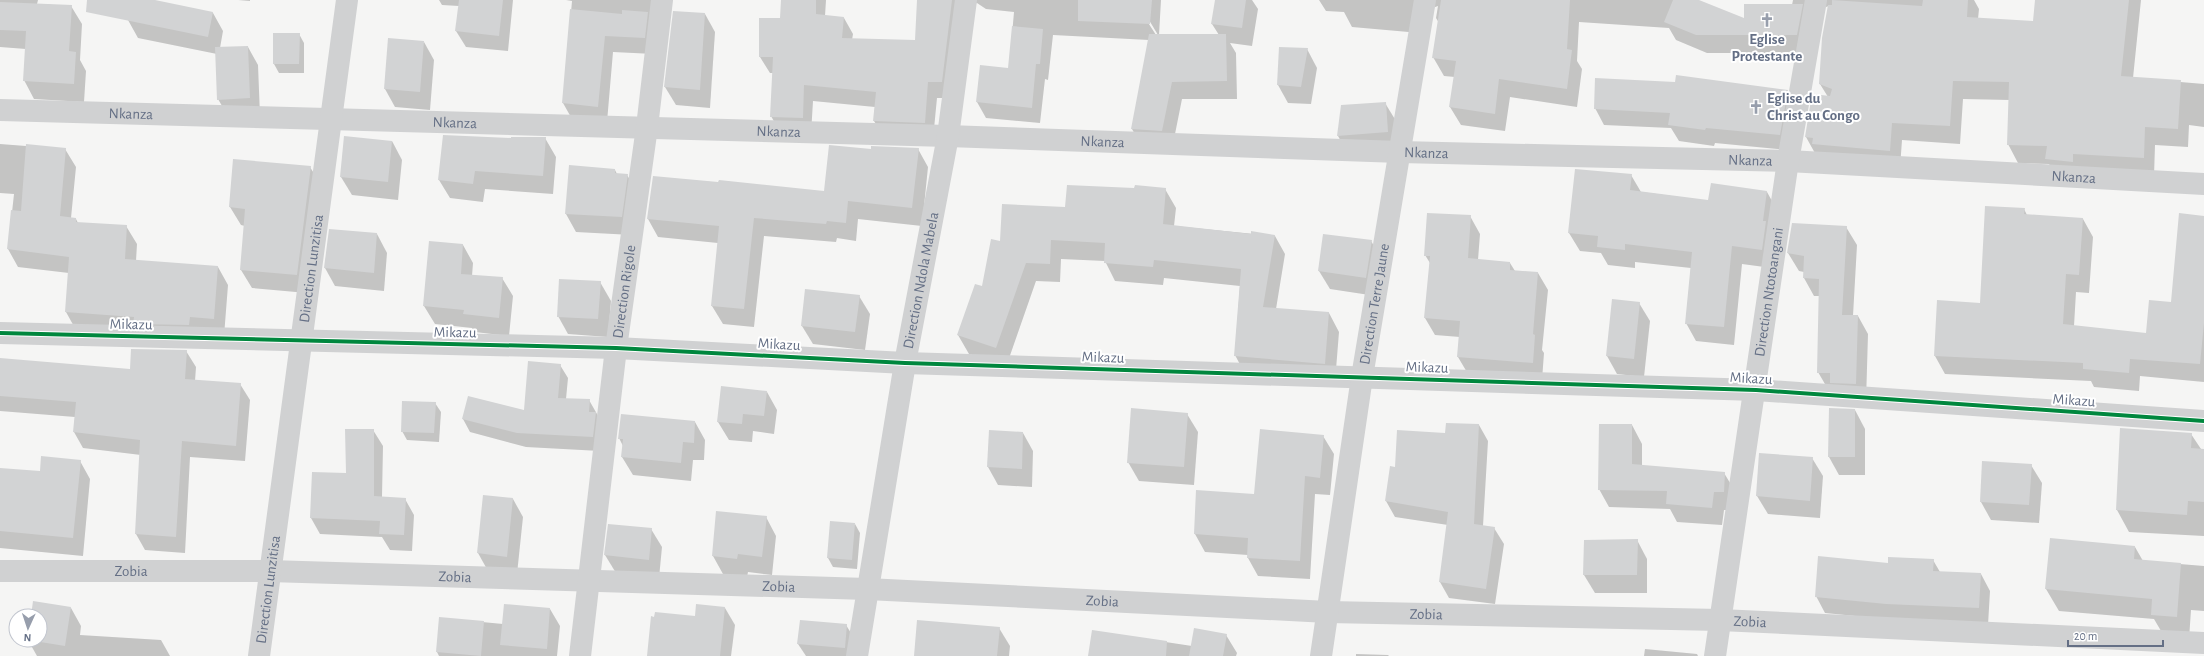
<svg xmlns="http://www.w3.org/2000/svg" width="2204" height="656" font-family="'Alegreya Sans',sans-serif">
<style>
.shadow{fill:#0003;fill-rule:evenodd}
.building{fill:#d2d3d4}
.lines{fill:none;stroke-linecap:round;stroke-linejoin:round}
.street{stroke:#d0d1d2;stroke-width:22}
.cycleway-casing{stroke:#fff;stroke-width:6}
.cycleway{stroke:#00873e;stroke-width:4}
.labels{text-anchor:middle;stroke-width:4;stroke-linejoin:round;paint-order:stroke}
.poi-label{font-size:15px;font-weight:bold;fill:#646f85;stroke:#fff}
.street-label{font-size:15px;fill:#646f85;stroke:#fff}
</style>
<rect width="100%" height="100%" fill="#f5f5f4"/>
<!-- shadow -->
<g class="shadow">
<polygon points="0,0 38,0 37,4 71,6 82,24 80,60 86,71 84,102 34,99 24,80 26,49 0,47"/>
<polygon points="132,0 150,0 213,13 223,31 220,48 248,47 258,65 260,116 229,118 218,99 217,54 138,38 128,20"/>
<polygon points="238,0 250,0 250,1"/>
<polygon points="439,0 513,0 508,51 466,47 456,31 459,6 442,5"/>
<polygon points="566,0 653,0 654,54 613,52 607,122 572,119 563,103 572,1"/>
<path d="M782 0H826L825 16 844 18 853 34 852 40 916 41 918 0H1161L1159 35H1219L1212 24 1216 0H1252L1258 9 1252 46 1230 43 1236 53 1237 99H1182L1172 149 1142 147 1132 129 1149 40 1053 35 1048 80 1045 79 1040 123 986 118 977 102 1009 69 1014 12 986 9 977 3 967 7 951 98H937L933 139 884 137 874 121 875 107 813 101 811 134 780 132 771 116 773 73H770L760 57 781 19ZM1149 20 1158 35H1156L1147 21Z"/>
<polygon points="1319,0 1419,0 1420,33 1352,27 1344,12 1326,11"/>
<polygon points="1422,0 1697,0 1744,19 1792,5 1793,0 1974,0 1979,9 1978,19 2034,22 2036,0 2141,0 2133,78 2204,84 2204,127 2189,125 2188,147 2155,145 2154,176 2057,177 2049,164 2018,163 2008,144 2010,100 1963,99 1960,144 1902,140 1900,168 1816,155 1806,137 1828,97 1820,84 1829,6 1817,10 1807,53 1707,53 1676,40 1669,28 1579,22 1577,61 1582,69 1577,107 1510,97 1505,131 1461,125 1450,107 1455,77 1444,76 1433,57 1439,23 1436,18 1438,6 1427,10"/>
<polygon points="674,12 705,14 715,32 710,108 676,105 665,87"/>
<polygon points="299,34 304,43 304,73 279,73 274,64"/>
<polygon points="424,42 434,60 430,110 395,107 385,89"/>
<polygon points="1307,49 1317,68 1311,104 1288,103 1278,85"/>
<polygon points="1787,91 1796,107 1789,150 1715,143 1714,146 1679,141 1671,128 1604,125 1595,108"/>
<polygon points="1385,103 1396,121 1398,150 1348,154 1338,136 1342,106"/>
<polygon points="545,138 556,157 553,194 485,189 483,202 450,198 439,180 511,139"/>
<polygon points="392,141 402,160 398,200 352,195 341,177"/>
<polygon points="0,144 65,149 76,167 71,218 76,219 78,223 126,226 137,244 136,261 218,267 228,285 224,336 76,330 66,312 69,273 18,267 8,249 14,194 0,193"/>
<polygon points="918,149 928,167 922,226 858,219 856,241 837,238 836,242 764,236 754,327 723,324 712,306 718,243 658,237 648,219 654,177 825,192 872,150"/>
<polygon points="310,167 321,185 307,293 252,288 241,270 245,226 241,225 230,207"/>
<polygon points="615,170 617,174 627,175 638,193 632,235 576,232 566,214"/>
<polygon points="1631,175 1641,192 1709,201 1767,192 1777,210 1772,268 1742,264 1734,345 1696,341 1686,323 1691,268 1635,262 1635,268 1608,265 1601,253 1580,251 1569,233"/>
<polygon points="1165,189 1176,208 1174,226 1275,236 1285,254 1276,309 1329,313 1339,332 1335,382 1245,374 1235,355 1240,286 1164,278 1163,285 1115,281 1105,261 1061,259 1060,282 1036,281 1006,367 969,354 958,335 983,288 1001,242 1066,208"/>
<polygon points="2024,209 2027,215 2083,219 2093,237 2089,293 2076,292 2074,326 2147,334 2171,303 2204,217 2204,382 2140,376 2139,391 2094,387 2091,381 1945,374 1935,356 1981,304"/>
<polygon points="1470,216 1480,234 1478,260 1510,263 1515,271 1538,273 1548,290 1542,350 1544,353 1542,380 1468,374 1458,357 1460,337 1435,335 1425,318 1430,263 1425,255"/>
<polygon points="1846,227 1857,245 1853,316 1858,316 1868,334 1866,402 1829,391 1818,372 1820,296 1814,296 1804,278 1804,272 1799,271 1788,253"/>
<polygon points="330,230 377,234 387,253 384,291 335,286 325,268"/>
<polygon points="1371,241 1382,259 1376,296 1330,289 1319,271"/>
<polygon points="430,242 463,245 473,263 472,276 502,278 513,296 509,336 475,332 472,328 435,324 424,306"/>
<polygon points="600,282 611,301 608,337 568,334 558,316"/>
<polygon points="859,296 870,314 865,350 813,344 802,326"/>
<polygon points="1639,303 1650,321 1644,377 1617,374 1607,356"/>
<polygon points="186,351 196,367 195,381 240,384 250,400 245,461 190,457 185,553 145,550 136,534 141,455 83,448 74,432 75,417 0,411 0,359 131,370"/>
<polygon points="560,365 568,378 566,399 589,400 597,414 600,451 526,447 470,432 463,419 525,412"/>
<polygon points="767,392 777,410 774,434 753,431 752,442 729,440 718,422"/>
<polygon points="435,403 441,412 439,442 407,440 402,431"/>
<polygon points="1855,410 1865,429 1865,475 1839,475 1829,457"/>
<polygon points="1187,414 1198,432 1194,485 1139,481 1128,462"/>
<polygon points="695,422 705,440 704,460 693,460 691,481 633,475 622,457 623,446 619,438"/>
<polygon points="1479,425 1488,441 1483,526 1494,528 1504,544 1495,604 1449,598 1440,582 1448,525 1395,517 1386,501 1396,468 1446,434"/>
<polygon points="1632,425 1642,444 1642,466 1724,473 1735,491 1734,510 1724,510 1722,525 1677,522 1670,509 1609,507 1599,489"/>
<polygon points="2121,429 2191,434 2201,449 2204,450 2204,536 2129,532 2117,510"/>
<polygon points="373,430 383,446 382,497 405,499 414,515 412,551 390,550 382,537 320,534 311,518 347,474"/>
<polygon points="1023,433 1033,451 1032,487 998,485 988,467"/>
<polygon points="1323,436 1334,454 1330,495 1315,494 1310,579 1258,576 1248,558 1248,555 1205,552 1195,534 1255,495"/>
<polygon points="1812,458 1823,476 1820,518 1768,514 1757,496"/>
<polygon points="80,461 90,479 83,556 0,548 0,469 41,472"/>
<polygon points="2031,465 2042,483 2039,523 1991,520 1981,502"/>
<polygon points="484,496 513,499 523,517 517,574 488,571 478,553"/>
<polygon points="766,517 776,536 772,575 748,572 747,577 723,574 713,556"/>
<polygon points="855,524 860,533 857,569 833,567 828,558"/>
<polygon points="609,525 651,529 662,547 659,578 616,573 605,555"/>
<polygon points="1637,540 1647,559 1647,593 1595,593 1584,575"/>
<polygon points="2135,547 2143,561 2204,566 2204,611 2191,610 2189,639 2164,636 2154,619 2059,611 2046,589"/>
<polygon points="1933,560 1940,572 1981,574 1990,591 1988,625 1896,620 1825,613 1816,596 1889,564"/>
<polygon points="71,608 81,626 80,635 161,640 170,656 37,656 28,640 40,640 40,616 32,616"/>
<polygon points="725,608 735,625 731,656 648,656 696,617"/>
<polygon points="550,609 560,626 557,656 439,656 437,652 440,618 503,624"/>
<polygon points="846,625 857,643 856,656 806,656 798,644"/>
<polygon points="999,628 1010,646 1009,656 915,656"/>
<polygon points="1093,631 1192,646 1226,635 1237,653 1236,656 1089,656"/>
<polygon points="1645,649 1697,654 1698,656 1644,656"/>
<polygon points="1356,654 1388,655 1389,656 1356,656"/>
</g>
<!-- building -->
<g class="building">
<polygon points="87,0 155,0 213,12 208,37 86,12"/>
<polygon points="459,0 503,0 499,36 455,31"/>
<polygon points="781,0 816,0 816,14 844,17 842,38 915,40 917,0 952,0 942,82 928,82 925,123 873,121 876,92 804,85 803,118 770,117 773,57 759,57 759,18 780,18"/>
<polygon points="1078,0 1152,0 1150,24 1078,21"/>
<polygon points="1215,0 1246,0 1242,28 1211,24"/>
<polygon points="1441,0 1570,0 1567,49 1572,50 1567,89 1499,79 1495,114 1449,107 1456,61 1432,58"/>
<polygon points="1673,0 1699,0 1744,18 1744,4 1803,4 1797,35 1696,35 1664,22"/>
<polygon points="1832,0 1922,6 1923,0 1968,0 1967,17 2033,21 2035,0 2129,0 2121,76 2181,80 2178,129 2145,127 2144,158 2073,154 2073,162 2045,159 2047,146 2007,145 2009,82 1953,81 1950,126 1892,123 1890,151 1812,144 1813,138 1805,137 1812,94 1830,96 1832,89 1819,84 1822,38 1828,5 1832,5"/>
<polygon points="0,2 72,5 69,51 76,52 74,84 23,81 26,31 0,30"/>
<polygon points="570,9 622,14 622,10 648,12 645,38 605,36 598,107 562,103"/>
<polygon points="673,11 705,13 700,90 664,87"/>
<polygon points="1012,26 1043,29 1040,64 1036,64 1032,108 976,102 980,65 1008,68"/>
<polygon points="273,33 300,33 299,64 273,64"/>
<polygon points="1149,34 1226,34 1227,81 1172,82 1162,131 1131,129"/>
<polygon points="388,38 424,41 420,92 384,89"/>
<polygon points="248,46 250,98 217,100 215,47"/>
<polygon points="1279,47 1308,48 1301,87 1277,85"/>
<polygon points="1676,75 1788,90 1780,135 1706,128 1705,130 1668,125 1670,113 1594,109 1595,78 1675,82"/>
<polygon points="1386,102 1388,132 1337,136 1341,105"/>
<polygon points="443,135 511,138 511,137 546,137 543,176 475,171 473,184 438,180"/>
<polygon points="344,136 392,141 388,182 340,177"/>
<polygon points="26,144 66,148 60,216 76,218 76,222 127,225 125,259 218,266 214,319 190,317 189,325 133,324 134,317 65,312 69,257 7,249 11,210 21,211"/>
<polygon points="829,145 871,149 871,146 919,148 912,208 848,201 846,223 827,221 826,224 754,218 744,309 711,306 719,226 647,219 653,176 718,182 719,180 824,191"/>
<polygon points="233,159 311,166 297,275 240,270 245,209 229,207"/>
<polygon points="569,165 615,169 615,173 628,174 622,217 565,214"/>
<polygon points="1575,169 1632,174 1630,190 1708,200 1711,183 1767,191 1763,221 1766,221 1762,250 1732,246 1724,327 1685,324 1692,252 1625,244 1625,250 1597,247 1598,236 1568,233"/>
<polygon points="1067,185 1134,188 1135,185 1166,188 1163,224 1251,234 1251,231 1275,235 1263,307 1329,312 1325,364 1234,356 1241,269 1154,260 1153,267 1104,263 1105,243 1051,240 1050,264 1026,263 996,348 957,335 975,284 982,286 991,239 1000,241 1002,204 1065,207"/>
<polygon points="1985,206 2025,208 2024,214 2083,218 2079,275 2066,274 2063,324 2146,333 2149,300 2171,302 2179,213 2204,216 2204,323 2200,364 2130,359 2129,373 2083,369 2083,363 1934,356 1937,300 1980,303"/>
<polygon points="1427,213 1471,215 1468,258 1510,262 1510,270 1538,272 1533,334 1535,335 1533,363 1457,357 1460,321 1424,318 1430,256 1424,256"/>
<polygon points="1792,223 1847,226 1842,315 1858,315 1856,384 1830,383 1830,373 1817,373 1819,279 1803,278 1804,256 1787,253"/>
<polygon points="329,229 377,233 374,273 324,268"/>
<polygon points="1323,234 1372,240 1366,278 1318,271"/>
<polygon points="429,241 463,244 461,274 503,277 499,318 463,314 464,310 423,306"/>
<polygon points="559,279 601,281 598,319 557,317"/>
<polygon points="805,289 860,295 855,332 801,326"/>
<polygon points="1612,299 1640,302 1634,359 1606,356"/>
<polygon points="131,349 187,350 185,379 241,383 236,446 182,441 176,537 135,534 140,440 73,432 76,402 0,396 0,358 130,369"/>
<polygon points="528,361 561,364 558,398 590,399 589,412 596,412 593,437 517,433 462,419 468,396 524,410"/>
<polygon points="721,386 767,391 764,416 743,414 742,424 717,422"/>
<polygon points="402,401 436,402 434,433 401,432"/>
<polygon points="1131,408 1188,413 1184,467 1127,463"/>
<polygon points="1829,408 1855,409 1855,457 1828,457"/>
<polygon points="621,414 695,421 694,443 683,442 681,463 621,457 623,439 618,439"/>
<polygon points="1446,423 1479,424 1474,524 1495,527 1486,589 1439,582 1448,512 1385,501 1390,466 1395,467 1397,430 1445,433"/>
<polygon points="1599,424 1632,424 1632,464 1725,472 1724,492 1714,492 1712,508 1666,504 1667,491 1598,490"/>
<polygon points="2120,428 2192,433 2191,448 2204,449 2204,502 2188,501 2187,515 2116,510"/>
<polygon points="345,429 374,429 374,496 406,498 404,535 379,534 380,521 310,518 312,472 346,473"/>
<polygon points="1260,429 1324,435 1320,478 1305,476 1300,561 1247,558 1248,538 1194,534 1196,490 1254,494"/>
<polygon points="989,430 1023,432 1022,469 987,467"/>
<polygon points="1759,453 1813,457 1810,501 1756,496"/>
<polygon points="41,456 81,460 73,538 0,531 0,468 40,471"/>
<polygon points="1982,461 2032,464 2029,505 1980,502"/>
<polygon points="483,495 513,498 507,557 477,553"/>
<polygon points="716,511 767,516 762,557 738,554 737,559 712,556"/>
<polygon points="830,521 855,523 852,560 827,558"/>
<polygon points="608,524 652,528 649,560 604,555"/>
<polygon points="2050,538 2135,546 2134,559 2181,563 2177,617 2151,615 2152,599 2045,589"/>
<polygon points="1638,539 1637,575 1583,575 1584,540"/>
<polygon points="1818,556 1888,563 1888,557 1934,559 1933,571 1981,573 1979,608 1886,604 1815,597"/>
<polygon points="33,601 71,607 65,646 28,640 40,640 40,616 31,616"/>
<polygon points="504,604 550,608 547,649 500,645"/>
<polygon points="696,604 725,607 720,656 647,656 651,616 654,617 655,612 695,616"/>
<polygon points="439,617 484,621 481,656 436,652"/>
<polygon points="800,620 847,624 845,648 797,644"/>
<polygon points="917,620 1000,627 997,656 914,656"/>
<polygon points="1194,628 1227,634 1223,656 1189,656"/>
<polygon points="1092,630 1167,641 1166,656 1088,656"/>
</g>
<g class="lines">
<!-- street -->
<g class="street">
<path id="s1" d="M0 110 948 136 1400 152 1788 161 2204 184"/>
<polyline points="0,333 616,348 905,363 1756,390 2204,421"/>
<path id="s2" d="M0 571H269L867 589 1328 612 1720 620 2204 643"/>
<path id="s3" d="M259 656 347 0"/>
<path id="s4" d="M580 656 616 348 647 127 662 0"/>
<path id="s5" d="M857 656 905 363 948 136 966 0"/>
<path id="s6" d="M1321 656 1362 377 1425 0"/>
<path id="s7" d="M1715 656 1788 161 1816 0"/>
</g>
<defs>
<polyline id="cycleway" points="0,333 616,348 905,363 1756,390 2204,421"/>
</defs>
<!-- cycleway casing -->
<use href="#cycleway" class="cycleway-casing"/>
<!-- cycleway -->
<use href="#cycleway" class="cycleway"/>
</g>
<!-- icons -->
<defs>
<symbol id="church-bare" viewBox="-9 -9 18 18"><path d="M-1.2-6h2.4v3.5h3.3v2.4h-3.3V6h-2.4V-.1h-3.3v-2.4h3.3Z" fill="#979eac" stroke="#fff" stroke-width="2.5" paint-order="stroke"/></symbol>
</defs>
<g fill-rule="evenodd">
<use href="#church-bare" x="1757" y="10" width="20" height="20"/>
<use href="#church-bare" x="1746" y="97" width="20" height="20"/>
</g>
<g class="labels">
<!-- poi labels -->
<g class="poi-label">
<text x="1767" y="44">Eglise<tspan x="1767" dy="17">Protestante</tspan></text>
<text x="1767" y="103" text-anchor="start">Eglise du<tspan x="1767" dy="17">Christ au Congo</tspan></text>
</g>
<!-- street labels -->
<g class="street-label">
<text dy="5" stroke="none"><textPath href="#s1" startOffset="131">Nkanza</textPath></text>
<text dy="5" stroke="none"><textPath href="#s1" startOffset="455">Nkanza</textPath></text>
<text dy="5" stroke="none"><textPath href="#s1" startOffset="779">Nkanza</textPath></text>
<text dy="5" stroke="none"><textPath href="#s1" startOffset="1103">Nkanza</textPath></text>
<text dy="5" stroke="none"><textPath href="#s1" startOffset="1427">Nkanza</textPath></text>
<text dy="5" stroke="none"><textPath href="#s1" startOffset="1751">Nkanza</textPath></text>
<text dy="5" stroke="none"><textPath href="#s1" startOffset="2075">Nkanza</textPath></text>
<text dy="5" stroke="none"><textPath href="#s3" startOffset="391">Direction Lunzitisa</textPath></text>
<text dy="5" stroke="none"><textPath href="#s5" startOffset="381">Direction Ndola Mabela</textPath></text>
<text dy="5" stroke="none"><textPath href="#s4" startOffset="367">Direction Rigole</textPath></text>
<text dy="5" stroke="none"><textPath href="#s7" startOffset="368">Direction Ntotoangani</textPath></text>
<text dy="5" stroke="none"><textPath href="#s6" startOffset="356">Direction Terre Jaune</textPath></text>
<text transform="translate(131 324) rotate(1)" y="5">Mikazu</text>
<text transform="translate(455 332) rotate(1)" y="5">Mikazu</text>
<text transform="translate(779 344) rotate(3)" y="5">Mikazu</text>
<text transform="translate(1103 357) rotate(2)" y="5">Mikazu</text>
<text transform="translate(1427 367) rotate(2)" y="5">Mikazu</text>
<text transform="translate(1751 378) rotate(3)" y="5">Mikazu</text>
<text transform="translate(2074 400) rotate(4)" y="5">Mikazu</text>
<text dy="5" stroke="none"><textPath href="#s2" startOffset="131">Zobia</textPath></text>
<text dy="5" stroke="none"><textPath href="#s2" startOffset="455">Zobia</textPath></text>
<text dy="5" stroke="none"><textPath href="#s2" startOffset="779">Zobia</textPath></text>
<text dy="5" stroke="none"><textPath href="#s3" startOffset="67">Direction Lunzitisa</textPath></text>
<text dy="5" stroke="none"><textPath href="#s2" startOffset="1103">Zobia</textPath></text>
<text dy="5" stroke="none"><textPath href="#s2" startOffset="1427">Zobia</textPath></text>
<text dy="5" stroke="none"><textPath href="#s2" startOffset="1751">Zobia</textPath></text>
</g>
</g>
<!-- north arrow -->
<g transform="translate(28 628) rotate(183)"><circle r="19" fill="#ffffff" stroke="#c1c5ce"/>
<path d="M0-3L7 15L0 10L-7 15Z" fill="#979eac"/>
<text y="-6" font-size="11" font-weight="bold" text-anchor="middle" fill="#646f85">N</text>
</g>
<!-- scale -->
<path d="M2068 640v6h95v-6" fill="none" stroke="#646f85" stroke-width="2"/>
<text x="2074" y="640" font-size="12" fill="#646f85" stroke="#ffffff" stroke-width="3" paint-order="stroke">20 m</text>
</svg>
